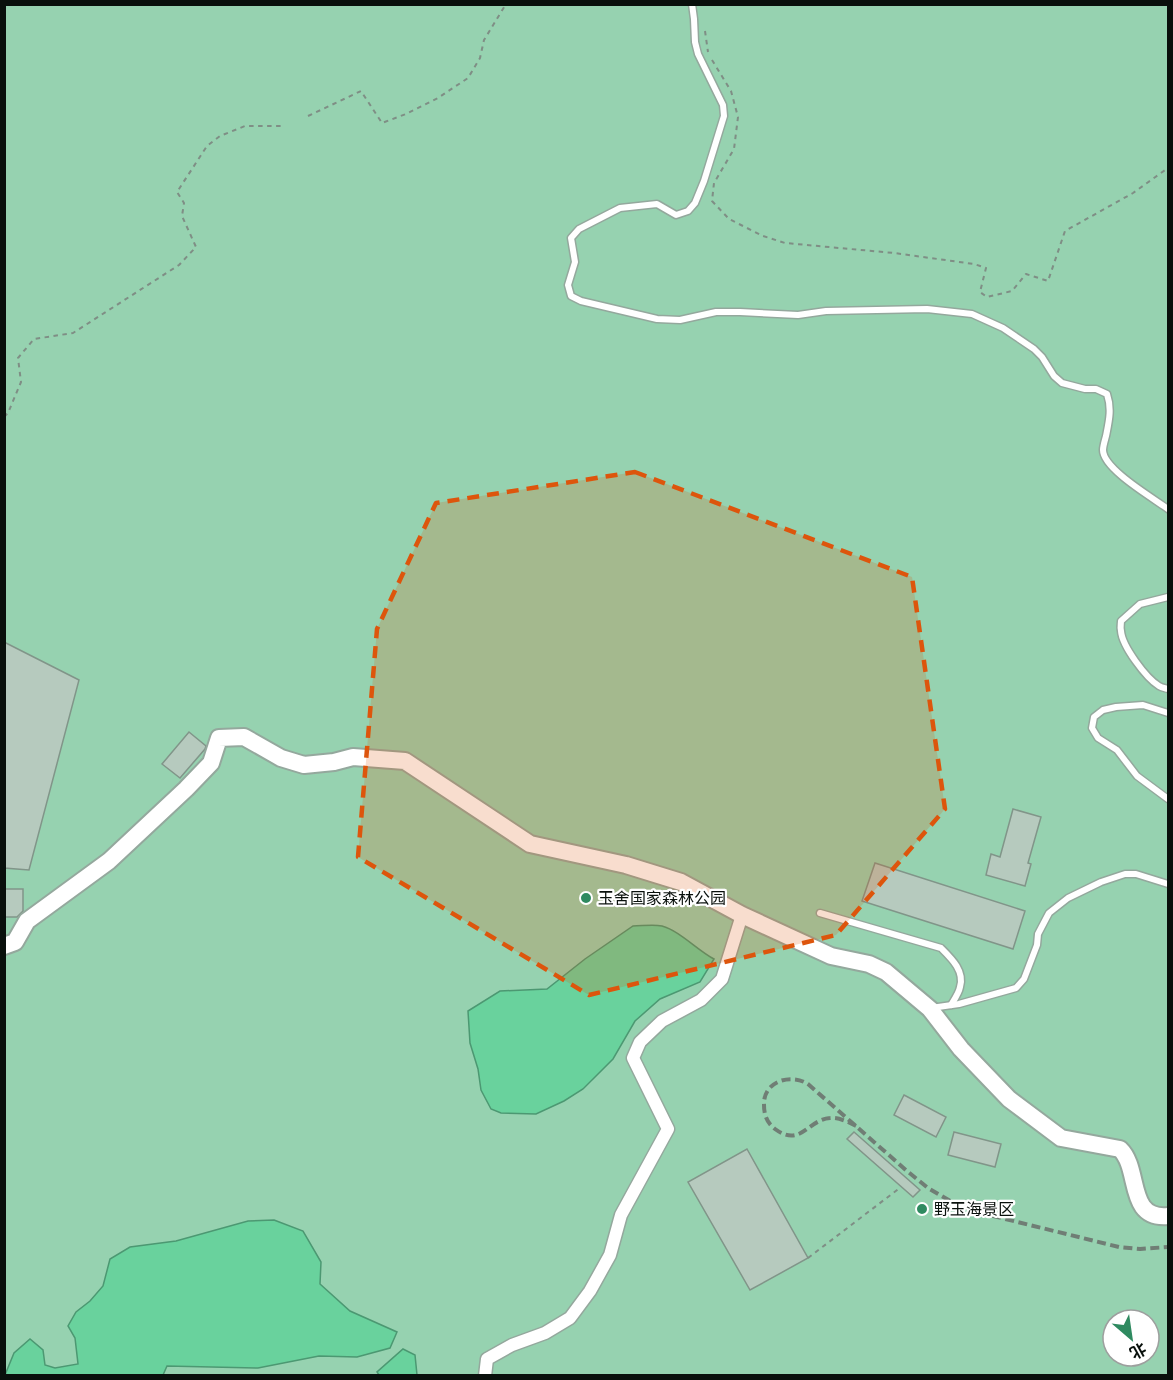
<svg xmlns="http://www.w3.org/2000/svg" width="1173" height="1380" font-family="'Varela Round','Noto Sans SC',sans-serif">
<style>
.green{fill:#96d2b0;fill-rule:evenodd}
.water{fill:#69d29d;stroke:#4c9872;stroke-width:1.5}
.building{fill:#b6cabe;stroke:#819589;stroke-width:1.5}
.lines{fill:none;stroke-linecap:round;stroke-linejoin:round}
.lane-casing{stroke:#94a89d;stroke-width:9}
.street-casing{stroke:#94a89d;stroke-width:15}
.secondary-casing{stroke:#94a89d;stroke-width:20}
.path{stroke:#7f8e85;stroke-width:2;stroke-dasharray:4.5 4.5;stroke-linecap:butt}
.lane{stroke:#fff;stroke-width:6}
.street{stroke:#fff;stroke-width:12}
.secondary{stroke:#fff;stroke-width:16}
.rail{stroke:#707e75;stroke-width:4;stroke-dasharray:9 4.5;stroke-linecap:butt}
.marked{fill:#dd550c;fill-opacity:0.2;stroke:#dd550c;stroke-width:4.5;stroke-dasharray:12 8;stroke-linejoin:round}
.poi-dot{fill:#2f8a60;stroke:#fff;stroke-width:2}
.labels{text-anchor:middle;stroke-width:4.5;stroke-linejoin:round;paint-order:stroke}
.poi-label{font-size:16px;fill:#09100c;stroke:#fff;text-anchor:start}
</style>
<rect width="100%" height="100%" fill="#d2e7da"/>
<!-- green -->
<path class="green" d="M5 5H1168V1375L5 1376ZM1113 1320H1149V1356H1113Z"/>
<!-- water -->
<g class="water">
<path d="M633 926C642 926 653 924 662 926 680 931 697 950 714 959L700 982 660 999 635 1021 613 1059 583 1089 564 1101 536 1114 501 1113 491 1109 481 1090 478 1069 470 1043 468 1011 500 991 547 989 585 959Z"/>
<polygon points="274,1220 303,1231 321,1262 320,1284 350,1311 397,1332 390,1348 357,1357 319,1356 258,1368 167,1366 163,1375 5,1375 14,1353 30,1339 43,1350 45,1365 55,1368 78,1364 75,1338 68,1326 76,1312 90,1301 103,1286 110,1259 130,1247 176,1241 248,1221"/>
<polygon points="403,1349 415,1355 417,1375 379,1375 377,1372"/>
</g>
<!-- building -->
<g class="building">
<polygon points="4,642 79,680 29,870 4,868"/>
<polygon points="189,732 206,746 205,749 180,778 162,764"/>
<polygon points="1013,809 1041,817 1028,863 1031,864 1025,886 986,875 991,854 1000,857"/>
<polygon points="875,863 1025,911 1013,949 862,901"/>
<polygon points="4,889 23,889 23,911 17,917 4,917"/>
<polygon points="904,1095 946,1117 936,1137 894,1115"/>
<polygon points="854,1132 920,1190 913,1197 847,1139"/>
<polygon points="954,1132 1001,1144 995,1167 948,1155"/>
<polygon points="747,1149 808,1258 750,1290 688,1182"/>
</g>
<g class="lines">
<defs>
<g id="lane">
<path d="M692 4 694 19 695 42 698 54 723 105 724 116 704 181 695 203 688 211 676 215 657 204 620 208 579 229 571 238 575 262 568 285 571 296 581 301 657 319 680 320 716 312H740L798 315 826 311 927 309 972 314 1003 328 1034 349 1042 357 1054 376 1062 383 1085 389H1096L1107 394C1112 409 1109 421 1106 436 1105 440 1103 446 1103 450 1103 469 1153 498 1168 509"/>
<path d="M1168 597 1140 604 1121 621C1121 624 1120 627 1121 631 1122 646 1146 678 1159 686 1162 688 1165 688 1168 689"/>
<polyline points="1168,713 1143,705 1116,707 1103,710 1094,717 1092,728 1098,738 1117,750 1137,776 1168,799"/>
<path d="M820 913 941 948C951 958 965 971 960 987 959 993 954 1000 951 1005"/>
<polyline points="931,1008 959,1004 1016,988 1024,979 1037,945 1038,934 1049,913 1068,898 1101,882 1125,874 1136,874 1168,884"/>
</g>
<polyline id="street" points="485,1376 487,1359 512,1345 545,1333 570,1318 590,1291 610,1255 621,1215 668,1129 633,1058 640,1042 662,1021 701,1000 722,979 742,915"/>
<path id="secondary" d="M4 946 15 942 27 921 109 861 186 789 211 763 219 738 244 737 281 758 304 765 334 762 353 757 405 761 530 844 626 865 681 882 742 915 831 956 869 964 886 972 930 1009 961 1049 1009 1099 1061 1138 1120 1149C1141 1169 1126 1220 1168 1216"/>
</defs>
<!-- lane casing -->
<use href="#lane" class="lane-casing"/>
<!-- street casing -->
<use href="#street" class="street-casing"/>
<!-- secondary casing -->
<use href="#secondary" class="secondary-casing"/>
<!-- path -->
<g class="path">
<polyline points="705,31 708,52"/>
<polyline points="712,60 731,91 738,117 734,149 714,183 712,201 729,219 763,236 785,243 894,253 974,264 986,268 980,292 987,297 1012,291 1026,274 1048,281 1065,231 1133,193 1168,168"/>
<polyline points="308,116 361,91 382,123 406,114 438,98 468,78 480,58 484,40 506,4"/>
<polyline points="4,417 8,413 21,382 18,358 34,339 73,333 179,265 196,247 182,216 184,203 177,192 207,146 220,136 245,126 283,126"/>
<polyline points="808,1258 901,1187"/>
</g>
<!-- lane -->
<use href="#lane" class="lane"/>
<!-- street -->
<use href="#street" class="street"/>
<!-- secondary -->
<use href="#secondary" class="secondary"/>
<!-- rail -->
<path class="rail" d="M856 1126C848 1122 839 1117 830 1118 807 1120 801 1148 775 1129 767 1123 764 1115 764 1105 763 1081 791 1073 808 1084L907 1171 928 1188 952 1202 981 1213 1119 1247 1140 1249 1168 1247"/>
</g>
<!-- marked area -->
<path class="marked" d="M635 472 912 577 945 809 836 935 589 995 358 857 377 629 436 503Z"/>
<!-- markers -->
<g class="poi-dot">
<circle cx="586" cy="898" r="6"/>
<circle cx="922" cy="1209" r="6"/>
</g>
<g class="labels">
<!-- poi labels -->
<g class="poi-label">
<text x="598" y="904">玉舍国家森林公园</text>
<text x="934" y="1215">野玉海景区</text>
</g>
</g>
<!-- border -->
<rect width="1173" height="1380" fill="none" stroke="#09100c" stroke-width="12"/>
<!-- north arrow -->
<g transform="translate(1131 1338) rotate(151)"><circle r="28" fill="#ffffff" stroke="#9d9f9e" stroke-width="1.5"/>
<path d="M0-4.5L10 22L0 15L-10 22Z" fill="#2f8a60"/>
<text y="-9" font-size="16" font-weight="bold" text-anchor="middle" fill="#09100c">北</text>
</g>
</svg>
